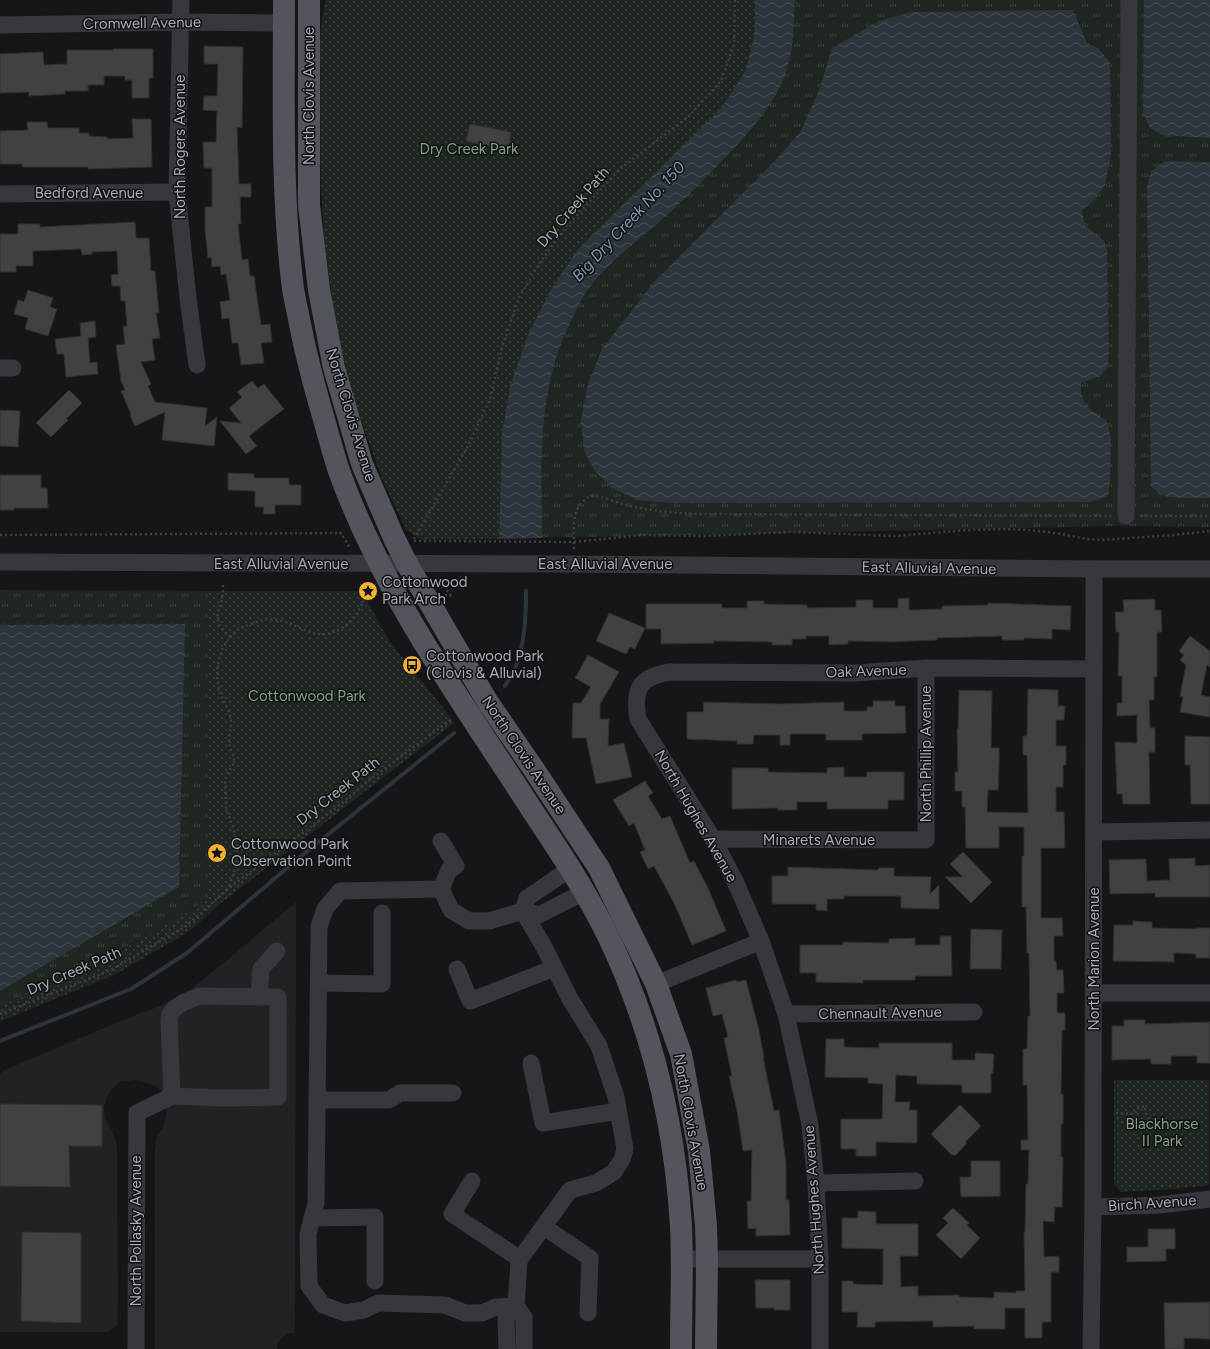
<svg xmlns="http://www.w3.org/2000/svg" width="1210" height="1349" font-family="Figtree,sans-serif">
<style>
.built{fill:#222225}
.grass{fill:url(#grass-tufts)}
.park{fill:url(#park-dots)}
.water{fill:url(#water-waves)}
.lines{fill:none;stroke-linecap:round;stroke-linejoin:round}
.stream{stroke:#2c353c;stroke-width:4}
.building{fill:#404145;stroke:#303034}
.path{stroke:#3d3f44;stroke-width:2.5;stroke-dasharray:2 3;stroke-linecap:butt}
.minor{stroke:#37383d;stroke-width:17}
.major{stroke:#53555c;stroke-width:22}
.labels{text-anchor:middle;stroke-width:3;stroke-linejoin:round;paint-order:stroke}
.street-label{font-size:15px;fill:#a8adb8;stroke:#111113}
.park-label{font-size:15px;fill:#7fa381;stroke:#111113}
.poi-label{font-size:15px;fill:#a8adb8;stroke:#111113;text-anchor:start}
.water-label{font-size:16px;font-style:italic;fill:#7f9bb3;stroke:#111113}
</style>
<defs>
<pattern id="grass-tufts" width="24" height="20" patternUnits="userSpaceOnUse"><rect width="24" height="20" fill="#1e261f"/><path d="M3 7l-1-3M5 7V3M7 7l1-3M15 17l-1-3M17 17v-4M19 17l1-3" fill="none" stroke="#3c433d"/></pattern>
<pattern id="park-dots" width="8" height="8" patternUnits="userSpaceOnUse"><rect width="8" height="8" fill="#1e261f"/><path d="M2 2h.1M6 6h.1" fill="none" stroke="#3c433d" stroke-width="1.8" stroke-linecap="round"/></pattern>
<pattern id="water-waves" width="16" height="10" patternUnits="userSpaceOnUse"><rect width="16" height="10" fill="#2c353c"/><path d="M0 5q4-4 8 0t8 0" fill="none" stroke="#485056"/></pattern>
</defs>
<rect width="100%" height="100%" fill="#161618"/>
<!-- built -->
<polygon class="built" points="296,902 295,1333 288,1334 282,1338 278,1343 277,1349 155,1349 155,1150 157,1136 163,1128 167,1111 166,1102 160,1089 153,1085 136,1080 120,1082 112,1089 107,1097 104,1107 105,1117 115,1138 117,1146 118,1324 109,1332 0,1332 0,1075 2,1071 128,1018 160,1006 191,989 225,962"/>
<!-- grass -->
<g class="grass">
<polygon points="795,0 1210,0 1210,527 1117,526 542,538 542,437 548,388 557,354 567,328 584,295 605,269 680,205 751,130 775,94 794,28"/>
<polygon points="0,590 208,591 208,899 167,925 91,965 0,1006"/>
</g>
<!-- park -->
<g class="park">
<polygon points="325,0 755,0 755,31 746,70 722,107 579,248 502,433 499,539 422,540 406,530 382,479 351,391 334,316 324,239 321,183 320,37"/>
<path d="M208 591H362L389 641 445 710 454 723 216 907 190 931 114 975 6 1019 0 1022V1006C71 974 143 943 208 899Z"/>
<polygon points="1114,1080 1209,1080 1209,1185 1174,1189 1121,1192 1114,1184"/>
</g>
<!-- water -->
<g class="water">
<path d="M755 0H795C794 22 794 47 787 69 776 106 744 138 718 165 698 186 679 206 657 224 632 246 604 266 585 294 580 301 577 309 573 317 536 388 542 461 542 538L499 539 502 433 511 383 529 333 550 291 579 248 722 107 746 70 755 31Z"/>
<polygon points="1144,0 1210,0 1210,138 1162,135 1150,128 1143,114"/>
<path d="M1058 10H1073L1087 43 1098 48 1110 62 1111 154 1105 185 1095 199 1082 210 1085 226 1104 241 1107 251 1109 354 1107 369 1100 376 1081 383C1079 403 1091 411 1106 420L1111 438 1110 482 1108 496 1091 502 672 503 637 500 612 488 594 470 584 450 581 420 588 384 602 349 654 282 773 163 801 131 820 88 832 48 879 21 912 12Z"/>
<polygon points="1165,161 1210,162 1210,498 1178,498 1160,495 1151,486 1147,187 1151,171"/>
<polygon points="185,624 179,887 0,991 0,625"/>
</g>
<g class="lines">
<!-- stream -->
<g class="stream">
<path d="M505 686C509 679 513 673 516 666 525 642 526 616 526 591"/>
<polyline points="0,1041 131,989 187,953 300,857 454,733"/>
</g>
</g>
<!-- building -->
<g class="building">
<polygon points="204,46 243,47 242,128 237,127 239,184 251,184 251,197 240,197 241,224 238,224 242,260 248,259 250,276 254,276 261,325 270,324 272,342 261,343 264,363 241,365 238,343 232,343 229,318 222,319 220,302 230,300 226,274 221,275 220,266 212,267 211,257 208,258 205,230 205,207 212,207 212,168 204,168 203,142 216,142 217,111 203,110 204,96 217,96 218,64 204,64"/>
<polygon points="113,49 153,49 153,78 149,78 149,98 132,98 132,80 125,80 125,76 104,76 104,85 88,85 88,91 65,91 65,94 29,96 29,92 0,93 0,54 43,52 44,65 67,64 67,50 113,50"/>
<polygon points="132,119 151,119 152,167 88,169 88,167 22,167 22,164 0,164 0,131 28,130 27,122 47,122 48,128 79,128 79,133 89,133 89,136 107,137 107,139 133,138"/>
<polygon points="470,124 511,132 508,150 466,141"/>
<polygon points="135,222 136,238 149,238 151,271 155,271 159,313 156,313 160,338 152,339 155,360 141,362 151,384 148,386 155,402 207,408 205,426 217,417 214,446 162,440 165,412 135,426 130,415 131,414 121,391 125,390 121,381 116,345 125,344 123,326 127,326 125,301 121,301 120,286 112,286 111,275 118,274 117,251 92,252 92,254 82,255 81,249 33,251 33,266 16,266 16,272 0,272 0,234 18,234 18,224 40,224 40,227"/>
<polygon points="28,290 53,298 50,307 57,309 48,336 25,329 28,318 14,314 18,300 24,302"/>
<polygon points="95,321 96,337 88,338 90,363 97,362 98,374 66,377 64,354 57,354 55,339 81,336 80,323"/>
<polygon points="252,381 258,388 264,384 284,409 249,436 257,446 246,454 220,421 241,423 229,408 242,397 237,392"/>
<polygon points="69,390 82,403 66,419 68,420 51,437 36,423"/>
<polygon points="0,410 20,411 18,447 0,446"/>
<polygon points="228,473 254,474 254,478 289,478 289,485 301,485 301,505 275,505 275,514 263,514 264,507 255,507 255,491 228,490"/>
<polygon points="0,475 41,475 41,488 47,488 48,508 14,508 14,510 0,510"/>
<polygon points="909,598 909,610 942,609 942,606 988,605 988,603 1071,606 1070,630 1052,629 1052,639 1024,638 1024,640 1002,640 1002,636 937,638 937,640 892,642 848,641 848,644 829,645 829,636 806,636 806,639 792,639 792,645 772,645 772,642 714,641 714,643 661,644 661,629 646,629 646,604 722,604 722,608 747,608 747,601 764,601 764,604 807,605 807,608 856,607 856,600 873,600 873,608 898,608 898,599"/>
<polygon points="1155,599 1155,610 1161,610 1162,632 1157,632 1157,677 1154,677 1154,700 1149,700 1150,728 1155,728 1155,752 1149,752 1150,804 1123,804 1122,794 1117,794 1115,742 1137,743 1137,715 1117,716 1117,703 1122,703 1122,676 1118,676 1119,632 1116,632 1115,612 1124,612 1123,600"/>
<polygon points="609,613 645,628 635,649 630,647 626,654 596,641"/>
<polygon points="1190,636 1210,651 1210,667 1207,665 1201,695 1210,697 1210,717 1180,712 1183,697 1180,696 1186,665 1180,660 1184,655 1179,651"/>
<polygon points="588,655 619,672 600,704 600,719 609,719 608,746 624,743 632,777 596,784 586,738 572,738 573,703 581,703 591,687 575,678"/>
<polygon points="1028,689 1058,690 1058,706 1065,706 1064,720 1056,720 1056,746 1066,746 1066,765 1063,765 1063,787 1056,787 1056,812 1064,812 1065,848 1041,848 1041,918 1062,918 1063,936 1054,936 1054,961 1056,961 1057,970 1063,970 1064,993 1057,993 1057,1013 1065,1013 1065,1030 1062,1030 1061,1094 1063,1094 1063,1124 1061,1124 1061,1157 1063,1157 1062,1207 1055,1207 1054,1222 1043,1221 1044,1257 1059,1256 1059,1272 1051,1272 1051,1322 1042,1322 1042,1338 1025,1338 1025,1308 1005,1308 1005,1329 974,1329 974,1326 933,1327 933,1321 875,1322 875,1327 857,1327 858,1312 842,1312 842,1281 853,1281 853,1284 882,1285 883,1281 883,1249 842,1248 842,1218 858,1218 858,1211 876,1212 876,1224 918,1224 918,1256 900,1256 901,1287 918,1286 918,1296 959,1295 959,1297 994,1298 994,1292 1016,1293 1016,1291 1025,1291 1024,1232 1025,1232 1026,1184 1028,1184 1029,1150 1021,1150 1021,1140 1028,1140 1027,1085 1023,1085 1023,1049 1027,1049 1028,1016 1030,1016 1029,953 1027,953 1026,907 1022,907 1022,856 1024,856 1024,827 999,827 999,848 966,848 965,807 962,807 962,791 955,791 955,772 958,772 957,729 958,729 959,690 992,691 991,748 999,748 999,764 998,790 988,790 987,812 1028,813 1027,755 1023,755 1023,736 1027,736"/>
<polygon points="873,701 895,701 895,706 905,706 906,733 862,734 862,740 826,740 826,734 790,734 790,745 780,745 780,735 754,735 753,744 737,744 737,741 687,739 687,712 703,712 704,702 780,704 844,702 844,711 867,711 867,707 873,707"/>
<polygon points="1185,736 1210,737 1210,804 1191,804 1190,765 1185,765"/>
<polygon points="844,767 844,777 867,777 867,772 904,772 904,800 888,800 888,809 827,809 827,802 797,802 797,810 778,810 778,808 732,809 732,768 768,768 768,772 827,773 827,768"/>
<polygon points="645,781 653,793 648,796 662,819 670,816 690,863 694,861 708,888 726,931 692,945 675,905 654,866 648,869 640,852 645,850 634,823 629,826 613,800"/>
<polygon points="963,852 992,882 971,903 945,877 963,877 950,864"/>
<polygon points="1195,858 1195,866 1210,865 1210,897 1155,897 1155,893 1110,894 1109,860 1146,859 1147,881 1170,880 1169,859"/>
<polygon points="788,867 878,870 879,868 894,868 894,876 931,877 930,894 939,885 939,909 901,908 901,896 844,896 844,899 827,899 827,911 816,910 816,904 772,904 772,876 788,876"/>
<polygon points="1133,921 1152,922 1152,928 1196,929 1196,928 1210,928 1210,958 1196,958 1196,954 1174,953 1174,962 1113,961 1114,925 1133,925"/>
<polygon points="971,929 1002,930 1001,969 970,969"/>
<polygon points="940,936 951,936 952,976 915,976 915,980 863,980 863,983 816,982 816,973 800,973 800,945 843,945 843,942 889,943 889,939 915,938 915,945 940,945"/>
<polygon points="736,980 737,982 746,980 758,1026 764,1057 763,1057 774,1111 779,1110 786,1163 786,1200 789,1200 790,1235 756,1236 756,1228 748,1229 747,1201 751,1201 752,1150 743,1151 737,1111 729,1076 732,1076 724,1038 728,1037 722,1014 713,1016 706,988"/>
<polygon points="1124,1020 1145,1020 1145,1024 1210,1022 1210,1063 1197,1063 1197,1056 1171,1056 1171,1064 1151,1064 1151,1059 1112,1060 1112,1026 1124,1026"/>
<polygon points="826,1039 844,1039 844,1047 879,1048 879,1043 952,1043 952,1060 975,1060 975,1053 994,1054 993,1073 991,1073 991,1093 962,1093 962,1085 917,1084 917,1076 916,1076 896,1075 895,1102 910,1102 909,1110 917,1110 917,1143 876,1142 876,1156 856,1156 856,1149 841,1149 841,1119 882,1119 883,1084 868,1083 868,1078 825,1077"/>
<polygon points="0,1104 102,1105 102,1146 69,1146 70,1187 0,1186"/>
<polygon points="960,1105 981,1126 966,1141 966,1144 956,1155 952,1155 931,1134"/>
<polygon points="971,1161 1000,1161 1000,1196 961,1197 960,1177 971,1177"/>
<polygon points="953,1208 969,1223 967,1225 980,1238 961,1259 936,1235 948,1223 943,1218"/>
<polygon points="1148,1229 1175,1229 1175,1249 1166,1249 1166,1261 1127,1262 1127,1247 1148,1247"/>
<polygon points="22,1232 81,1233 81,1323 21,1321"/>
<polygon points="755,1280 790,1280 790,1310 774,1310 774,1308 756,1308"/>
<polygon points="1210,1302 1210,1339 1184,1338 1184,1349 1165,1349 1164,1303"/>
</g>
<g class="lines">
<!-- path -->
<g class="path">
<polyline points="1140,516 1210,516"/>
<polyline points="340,532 350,548"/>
<polyline points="0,535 345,533"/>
<polyline points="414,539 468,446 490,399 502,347 519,298 541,261 566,227 620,169 689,116 721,81 734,45 735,0"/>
<polyline points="414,541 574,542 644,535 706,536 791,532 895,536 967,530 1005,529 1029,530 1056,533 1087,539 1102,540 1173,535 1210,531"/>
<path d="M574 549C574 532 570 510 587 498 596 492 613 502 623 504 648 511 673 513 699 514L1113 516"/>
<polyline points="438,578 451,596"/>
<path d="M223 585C224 611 206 617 231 637"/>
<polyline points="445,595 451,596"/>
<path d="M229 886C237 866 240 849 233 827 231 819 226 813 226 805 226 796 224 785 226 777 228 771 233 767 234 761 234 755 230 749 229 744 228 735 232 728 231 720 230 711 224 703 221 695 213 674 218 648 234 633 239 628 246 626 253 623 287 609 305 641 331 633 341 630 352 622 357 613 363 604 365 594 373 588"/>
<polyline points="0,1014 111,970 186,926 229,888 336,808 368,781 453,718"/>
<path d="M1116 1113 1135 1114 1138 1108 1145 1106C1145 1116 1151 1119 1151 1126L1145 1129 1139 1125 1135 1114"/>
</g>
<!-- minor -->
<g class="minor">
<polyline points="181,0 177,192 188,298 197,365"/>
<polyline points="0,25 182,22 284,23"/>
<polyline points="0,194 177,192"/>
<polyline points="0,368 13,368"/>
<polyline points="1126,516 1129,0"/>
<polyline points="0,562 574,564 1094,569 1210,569"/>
<polyline points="1095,832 1210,830"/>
<polyline points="713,839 926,840 926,668"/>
<polyline points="441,841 456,866 449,870 441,889 451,910 469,921 489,921 523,911 544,947 569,997 599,1046 616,1097 625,1149 622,1159 614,1172 596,1183 570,1190 520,1259 519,1261 516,1306 506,1317 507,1349"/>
<polyline points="570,869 527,898 523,911 539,915 584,892"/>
<polyline points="441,889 340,891 325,909 319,927 316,1203 308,1234 309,1286 323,1305 345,1313 364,1310 378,1303 445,1305 465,1313 482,1313 496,1307 516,1306"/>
<polyline points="457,969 470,1001 554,968"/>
<polyline points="319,983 382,984 382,913"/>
<polyline points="656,984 761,941"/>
<polyline points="1094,993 1210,993"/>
<polyline points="259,997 261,969 277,951"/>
<polyline points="786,1014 974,1012"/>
<polyline points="531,1063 543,1123 618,1111"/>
<polyline points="317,1100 389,1100 400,1093 453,1093"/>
<polyline points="472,1181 452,1214 520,1259"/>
<polyline points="816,1183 915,1181"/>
<polyline points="1093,1207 1160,1205 1210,1199"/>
<polyline points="312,1218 375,1217 375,1281"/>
<polyline points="544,1227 590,1258 588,1313"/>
<polyline points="682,1259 820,1259"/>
<polyline points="516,1306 524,1317 524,1349"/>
<polyline points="136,1349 137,1113 172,1096 224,1098 278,1097 278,997 200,996 184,1002 175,1008 170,1014 169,1021 172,1096"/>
<path d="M820 1349V1259L816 1183 810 1125 786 1014 761 941 735 881 713 839 638 719C633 689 639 677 670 672L855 673 926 668 1094 669"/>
<polyline points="1091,1349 1093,1207 1094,569"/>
</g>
<!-- major -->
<g class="major">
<path d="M284 0C284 97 281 193 293 289 295 301 298 313 300 324 306 355 314 385 323 416 328 434 333 453 339 471 383 594 462 701 532 810 560 852 588 894 610 940 653 1031 675 1126 681 1226 683 1267 681 1308 681 1349"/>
<polyline points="309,0 309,205 319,290 334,368 362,464 394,538 407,564 487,701 535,771 599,868 656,984 681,1054 699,1151 706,1226 707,1259 706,1349"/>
</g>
</g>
<!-- icons -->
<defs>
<symbol id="sight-disc" viewBox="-11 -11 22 22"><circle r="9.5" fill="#f2b134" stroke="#111113"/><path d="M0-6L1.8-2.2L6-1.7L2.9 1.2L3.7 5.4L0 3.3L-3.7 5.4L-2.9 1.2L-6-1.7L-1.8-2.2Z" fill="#111"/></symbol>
<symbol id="bus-disc" viewBox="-11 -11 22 22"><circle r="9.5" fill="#f2b134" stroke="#111113"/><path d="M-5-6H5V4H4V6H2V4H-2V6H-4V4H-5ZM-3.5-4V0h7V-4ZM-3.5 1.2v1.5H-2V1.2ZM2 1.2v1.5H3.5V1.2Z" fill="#111"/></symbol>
</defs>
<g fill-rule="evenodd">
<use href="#sight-disc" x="357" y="580" width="22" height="22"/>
<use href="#bus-disc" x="401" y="654" width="22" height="22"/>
<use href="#sight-disc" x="206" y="842" width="22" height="22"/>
</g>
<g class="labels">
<!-- street labels -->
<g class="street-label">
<text transform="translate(142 23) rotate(-1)" y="5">Cromwell Avenue</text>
<text transform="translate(309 96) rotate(-90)" y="5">North Clovis Avenue</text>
<text transform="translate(180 147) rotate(-90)" y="5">North Rogers Avenue</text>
<text x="89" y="198">Bedford Avenue</text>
<text transform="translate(573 207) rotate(-49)" y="5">Dry Creek Path</text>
<text transform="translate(351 415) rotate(73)" y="5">North Clovis Avenue</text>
<text x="281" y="569">East Alluvial Avenue</text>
<text x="605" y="569">East Alluvial Avenue</text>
<text transform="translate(929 568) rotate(1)" y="5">East Alluvial Avenue</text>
<text transform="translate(866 671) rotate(-2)" y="5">Oak Avenue</text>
<text transform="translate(926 754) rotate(-90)" y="5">North Phillip Avenue</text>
<text transform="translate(524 755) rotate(56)" y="5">North Clovis Avenue</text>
<text transform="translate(338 791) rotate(-38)" y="5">Dry Creek Path</text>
<text transform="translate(696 816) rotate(60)" y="5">North Hughes Avenue</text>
<text x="819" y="845">Minarets Avenue</text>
<text transform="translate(1094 959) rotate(-90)" y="5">North Marion Avenue</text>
<text transform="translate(74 971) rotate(-23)" y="5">Dry Creek Path</text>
<text transform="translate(880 1013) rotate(-1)" y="5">Chennault Avenue</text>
<text transform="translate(691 1122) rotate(80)" y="5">North Clovis Avenue</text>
<text transform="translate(814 1200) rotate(-94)" y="5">North Hughes Avenue</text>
<text transform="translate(1152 1203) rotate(-4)" y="5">Birch Avenue</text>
<text transform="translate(136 1231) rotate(-90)" y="5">North Pollasky Avenue</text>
</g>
<!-- park labels -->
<g class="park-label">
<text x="469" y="154">Dry Creek Park</text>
<text x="307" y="701">Cottonwood Park</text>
<text x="1162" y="1129">Blackhorse<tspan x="1162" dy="17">II Park</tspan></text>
</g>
<!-- poi labels -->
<g class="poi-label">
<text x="382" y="587">Cottonwood<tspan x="382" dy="17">Park Arch</tspan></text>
<text x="426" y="661">Cottonwood Park<tspan x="426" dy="17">(Clovis &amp; Alluvial)</tspan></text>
<text x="231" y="849">Cottonwood Park<tspan x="231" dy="17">Observation Point</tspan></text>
</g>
<!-- water labels -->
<g class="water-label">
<text transform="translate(628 221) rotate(-47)" y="6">Big Dry Creek No. 150</text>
</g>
</g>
</svg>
